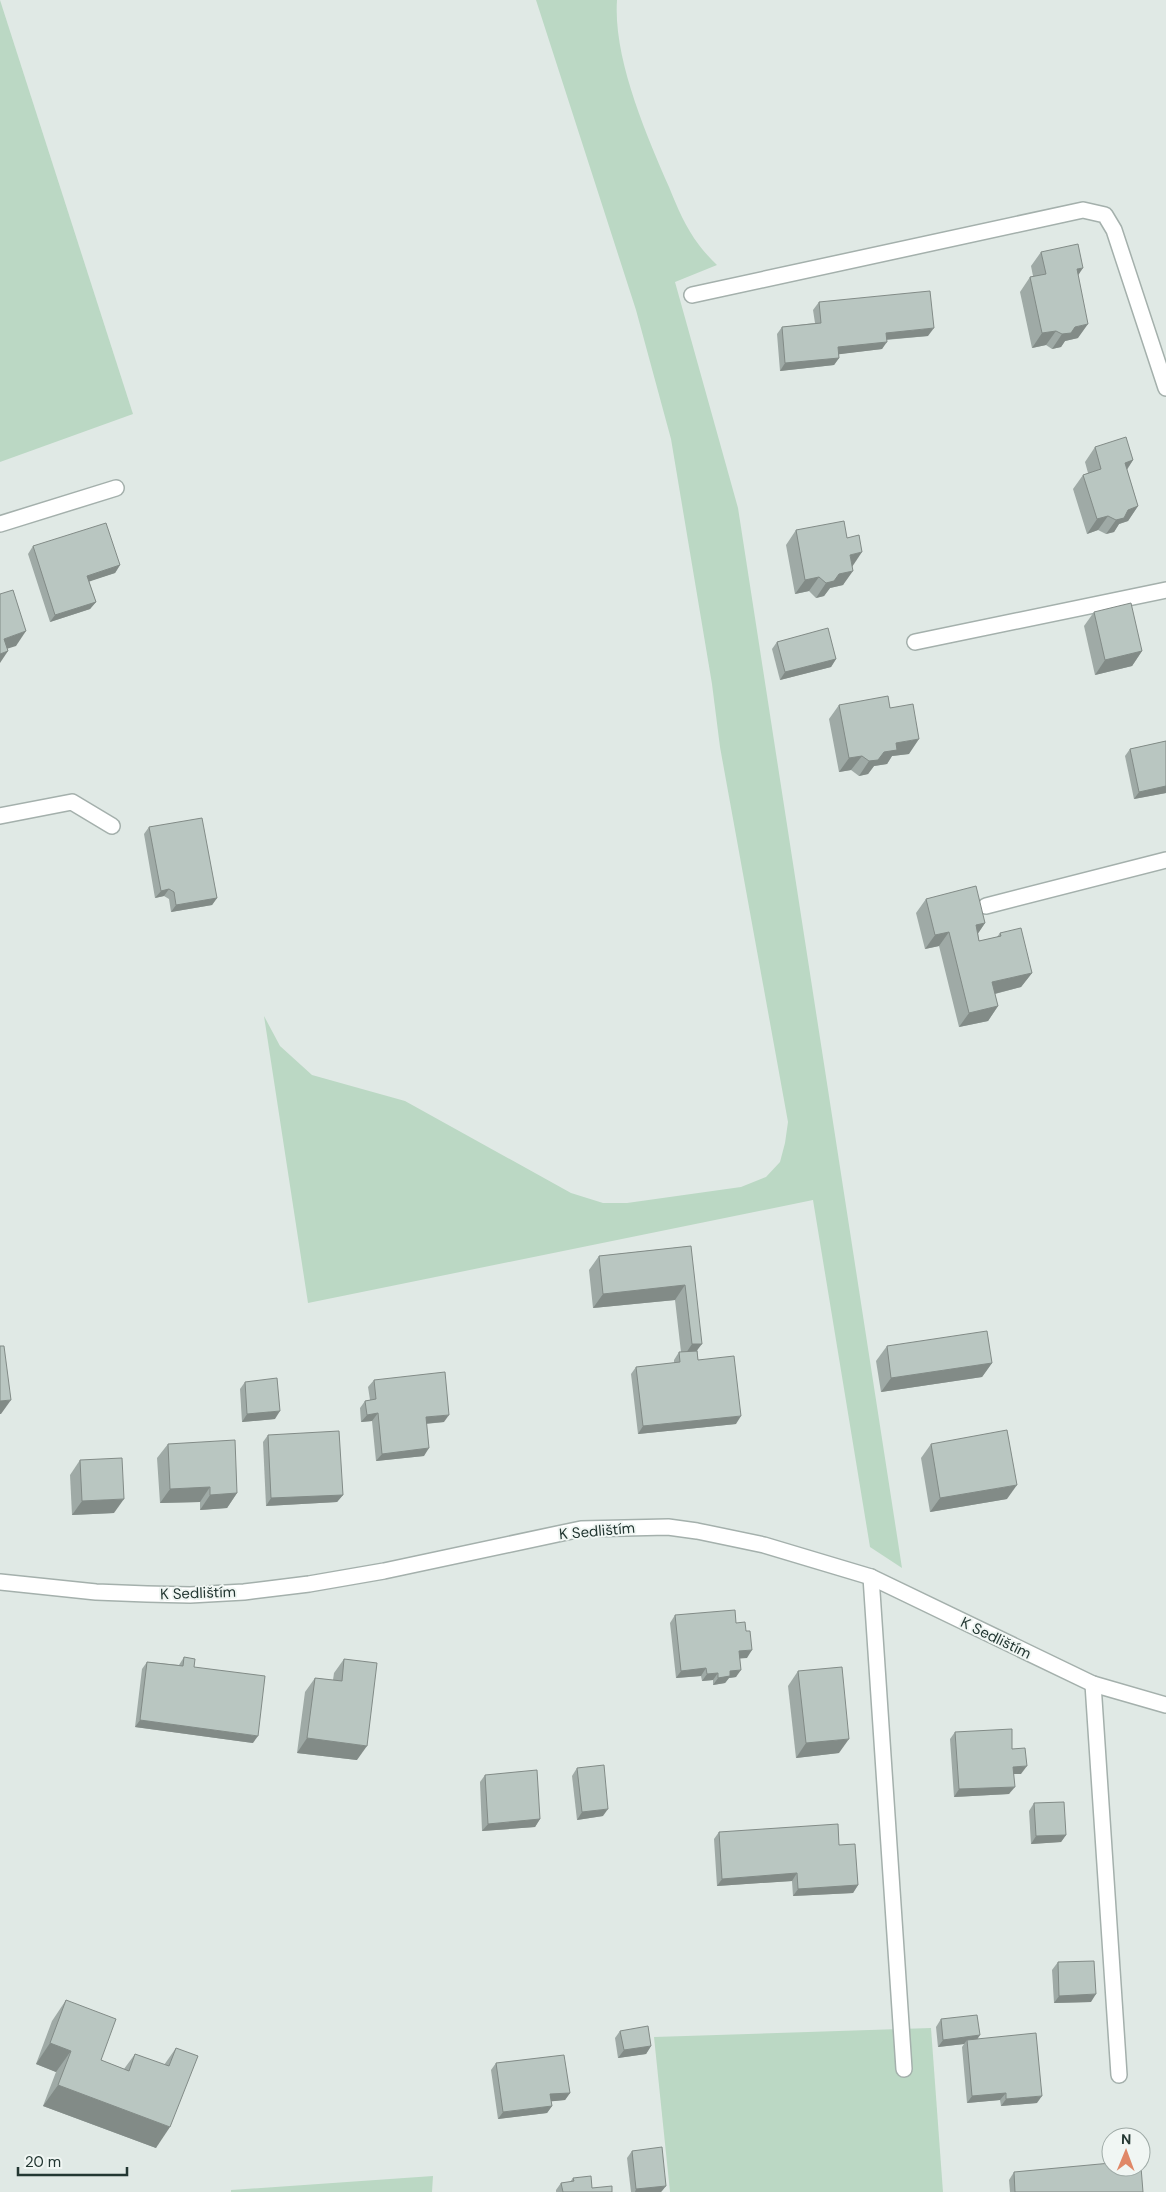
<svg xmlns="http://www.w3.org/2000/svg" width="1166" height="2192" font-family="'DM Sans',sans-serif">
<style>
.green{fill:#bbd8c4}
.lines{fill:none;stroke-linecap:round;stroke-linejoin:round}
.lane-casing{stroke:#a4b0ac;stroke-width:18}
.street-casing{stroke:#a4b0ac;stroke-width:18}
.lane{stroke:#fff;stroke-width:15}
.street{stroke:#fff;stroke-width:15}
.wall{fill:#9faaa6}
.shaded-wall{fill:#828b87}
.building{fill:#b9c6c1;stroke:#828b87}
.labels{text-anchor:middle;stroke-width:4;stroke-linejoin:round;paint-order:stroke}
.street-label{font-size:15px;fill:#233732;stroke:#f0f6f3}
</style>
<rect width="100%" height="100%" fill="#e0e9e5"/>
<!-- green -->
<g class="green">
<polygon points="0,0 133,414 0,462"/>
<path d="M536 0H617C613 58 646 134 669 187 677 207 686 228 699 245 704 252 711 259 717 265L675 282 738 508 902 1568 870 1547 813 1200 308 1303 264 1016 280 1046 312 1075 405 1101 571 1193 603 1203H627L741 1187 766 1177 780 1162 785 1143 788 1122 720 747 712 684 671 439 636 310Z"/>
<polygon points="931,2028 943,2192 670,2192 654,2037"/>
<polygon points="433,2176 432,2192 231,2192 231,2190"/>
</g>
<g class="lines">
<defs>
<g id="lane">
<polyline points="0,524 116,488"/>
<polyline points="0,816 72,802 112,826"/>
</g>
<g id="street">
<polyline points="692,295 1083,210 1105,215 1114,230 1166,388"/>
<polyline points="915,642 1166,590"/>
<polyline points="986,906 1166,860"/>
<polyline points="871,1577 904,2069"/>
<polyline points="0,1582 96,1592 147,1594 190,1595 244,1592 309,1584 384,1571 581,1529 668,1527 697,1531 764,1545 871,1577 1093,1684 1166,1705"/>
<polyline points="1093,1684 1119,2075"/>
</g>
</defs>
<!-- lane casing -->
<use href="#lane" class="lane-casing"/>
<!-- street casing -->
<use href="#street" class="street-casing"/>
<!-- lane -->
<use href="#lane" class="lane"/>
<!-- street -->
<use href="#street" class="street"/>
</g>
<!-- wall -->
<g class="wall">
<polygon points="1041,252 1078,276 1078,338 1065,341 1061,347 1052,349 1046,345 1032,348 1020,292 1030,277 1033,276 1031,266"/>
<polygon points="819,302 928,336 886,340 882,349 839,354 839,358 834,365 780,371 777,334 782,327 815,323 813,310"/>
<polygon points="1095,447 1133,460 1127,470 1138,506 1128,521 1119,524 1114,532 1106,534 1098,530 1087,534 1073,489 1083,475 1088,473 1085,462"/>
<polygon points="796,530 852,566 843,585 830,588 824,596 816,598 809,591 795,594 786,545"/>
<polygon points="33,546 120,565 115,573 89,581 96,602 90,609 50,622 28,554"/>
<polygon points="1094,612 1142,651 1132,666 1095,675 1084,626"/>
<polygon points="777,642 836,659 831,667 780,680 772,649"/>
<polygon points="839,705 890,708 909,754 892,756 887,764 874,766 868,774 859,776 851,770 839,772 829,719"/>
<polygon points="1166,741 1166,793 1134,799 1125,756 1130,749"/>
<polygon points="149,827 217,898 212,905 171,912 169,899 164,896 155,898 144,834"/>
<polygon points="926,899 985,923 978,933 979,941 997,937 1000,933 1032,973 1021,987 995,994 998,1006 988,1021 959,1027 939,946 925,949 916,913"/>
<polygon points="691,1246 698,1360 736,1424 638,1434 631,1374 636,1367 674,1363 674,1360 679,1352 681,1352 675,1300 593,1308 589,1270 599,1256"/>
<polygon points="887,1346 992,1363 982,1377 881,1392 876,1361"/>
<polygon points="374,1380 444,1422 426,1424 424,1456 376,1461 372,1421 361,1422 360,1408 365,1401 370,1400 368,1387"/>
<polygon points="245,1382 275,1419 242,1422 240,1389"/>
<polygon points="268,1435 343,1495 337,1502 266,1506 263,1442"/>
<polygon points="168,1444 237,1493 227,1508 200,1510 200,1502 160,1503 157,1458"/>
<polygon points="931,1444 1007,1499 930,1512 921,1458"/>
<polygon points="80,1460 114,1513 72,1515 70,1475"/>
<polygon points="675,1615 736,1623 747,1658 740,1658 736,1677 729,1678 725,1683 713,1685 713,1680 702,1681 701,1676 676,1678 670,1623"/>
<polygon points="184,1657 194,1667 253,1743 135,1727 142,1669 147,1662 179,1665"/>
<polygon points="344,1659 357,1760 297,1753 305,1692 315,1678 333,1680 334,1673"/>
<polygon points="798,1671 839,1753 796,1758 788,1686"/>
<polygon points="955,1732 1012,1749 1021,1774 1014,1774 1009,1794 954,1797 950,1739"/>
<polygon points="577,1768 603,1816 577,1820 572,1776"/>
<polygon points="485,1775 540,1819 535,1827 482,1831 480,1782"/>
<polygon points="1034,1803 1066,1835 1061,1842 1031,1844 1029,1811"/>
<polygon points="719,1832 839,1845 858,1885 853,1893 793,1896 792,1881 717,1886 714,1839"/>
<polygon points="1058,1962 1091,2002 1054,2003 1052,1970"/>
<polygon points="66,2000 101,2060 124,2069 135,2054 164,2065 176,2048 156,2148 43,2106 56,2072 36,2064 52,2021"/>
<polygon points="941,2019 978,2039 1037,2103 1001,2106 1000,2100 967,2103 962,2047 964,2044 938,2047 936,2027"/>
<polygon points="620,2031 651,2046 646,2054 618,2058 615,2038"/>
<polygon points="496,2063 570,2093 565,2100 551,2101 552,2106 547,2113 498,2119 491,2070"/>
<polygon points="632,2151 666,2186 661,2192 631,2192 627,2158"/>
<polygon points="1014,2172 1143,2192 1010,2192 1009,2180"/>
<polygon points="573,2178 592,2188 612,2192 556,2192 556,2190 561,2183 570,2182"/>
</g>
<!-- shaded-wall -->
<g class="shaded-wall">
<polygon points="1083,268 1073,283 1077,269"/>
<polygon points="1088,324 1078,338 1065,341 1061,347 1052,349 1062,334 1075,327"/>
<polygon points="934,328 928,336 881,340 886,333"/>
<polygon points="1056,331 1046,345 1032,348 1042,333"/>
<polygon points="887,342 882,349 833,355 838,347"/>
<polygon points="839,358 834,365 780,371 785,363"/>
<polygon points="1133,460 1123,475 1125,463"/>
<polygon points="1138,506 1128,521 1119,524 1114,532 1106,534 1116,520 1128,510"/>
<polygon points="1108,516 1098,530 1087,534 1097,519"/>
<polygon points="862,552 852,567 850,555"/>
<polygon points="120,565 115,573 82,584 87,576"/>
<polygon points="853,571 843,585 830,588 824,596 816,598 826,583 839,574"/>
<polygon points="819,577 809,591 795,594 805,580"/>
<polygon points="96,602 90,609 50,622 55,615"/>
<polygon points="26,631 16,646 0,651 4,639"/>
<polygon points="8,651 0,663 0,654"/>
<polygon points="1142,651 1132,666 1095,675 1105,660"/>
<polygon points="836,659 831,667 780,680 785,672"/>
<polygon points="919,739 909,754 892,756 887,764 874,766 868,774 859,776 869,761 884,752 896,743"/>
<polygon points="862,756 851,770 839,772 849,758"/>
<polygon points="1166,786 1166,793 1134,799 1139,792"/>
<polygon points="169,889 164,896 155,898 161,891"/>
<polygon points="217,898 212,905 171,912 176,905"/>
<polygon points="985,923 975,938 976,925"/>
<polygon points="949,932 939,946 925,949 935,935"/>
<polygon points="1032,973 1021,987 982,997 992,982"/>
<polygon points="998,1006 988,1021 959,1027 969,1013"/>
<polygon points="685,1285 675,1300 593,1308 603,1294"/>
<polygon points="692,1344 702,1344 691,1358 682,1359"/>
<polygon points="992,1363 982,1377 881,1392 891,1378"/>
<polygon points="11,1400 1,1414 0,1414 0,1401"/>
<polygon points="280,1411 275,1419 242,1422 247,1414"/>
<polygon points="378,1413 372,1421 361,1422 367,1415"/>
<polygon points="449,1415 444,1422 421,1424 426,1417"/>
<polygon points="741,1416 736,1424 638,1434 643,1426"/>
<polygon points="429,1448 424,1456 376,1461 382,1454"/>
<polygon points="1017,1485 1007,1499 930,1512 940,1498"/>
<polygon points="210,1487 200,1502 160,1503 170,1489"/>
<polygon points="237,1493 227,1508 200,1510 210,1495"/>
<polygon points="343,1495 337,1502 266,1506 271,1498"/>
<polygon points="124,1499 114,1513 72,1515 82,1501"/>
<polygon points="752,1650 747,1658 734,1659 739,1651"/>
<polygon points="706,1668 701,1676 676,1678 681,1671"/>
<polygon points="741,1670 736,1677 729,1678 725,1683 713,1685 718,1678 730,1671"/>
<polygon points="718,1673 713,1680 702,1681 707,1674"/>
<polygon points="140,1720 258,1736 253,1743 135,1727"/>
<polygon points="307,1738 367,1746 357,1760 297,1753"/>
<polygon points="849,1739 839,1753 796,1758 806,1743"/>
<polygon points="1027,1766 1021,1774 1008,1774 1013,1767"/>
<polygon points="1015,1787 1009,1794 954,1797 959,1789"/>
<polygon points="608,1809 603,1816 577,1820 582,1812"/>
<polygon points="540,1819 535,1827 482,1831 488,1824"/>
<polygon points="1066,1835 1061,1842 1031,1844 1036,1836"/>
<polygon points="797,1873 792,1881 717,1886 722,1879"/>
<polygon points="858,1885 853,1893 793,1896 798,1889"/>
<polygon points="1096,1994 1091,2002 1054,2003 1059,1996"/>
<polygon points="980,2035 975,2043 967,2040 964,2044 938,2047 943,2040"/>
<polygon points="50,2043 71,2051 56,2072 36,2064"/>
<polygon points="651,2046 646,2054 618,2058 624,2050"/>
<polygon points="58,2085 170,2127 156,2148 43,2106"/>
<polygon points="570,2093 565,2100 545,2102 550,2094"/>
<polygon points="1006,2093 1000,2100 967,2103 972,2096"/>
<polygon points="1042,2096 1037,2103 1001,2106 1006,2099"/>
<polygon points="552,2106 547,2113 498,2119 503,2112"/>
<polygon points="666,2186 661,2192 635,2192 636,2189"/>
</g>
<!-- building -->
<g class="building">
<polygon points="1078,244 1083,268 1077,269 1088,324 1075,327 1071,333 1062,334 1056,331 1042,333 1030,277 1046,274 1041,252"/>
<polygon points="930,291 934,328 886,333 887,342 838,347 839,358 785,363 782,327 821,323 819,302"/>
<polygon points="1126,437 1133,460 1125,463 1138,506 1128,510 1124,518 1116,520 1108,516 1097,519 1083,475 1101,469 1095,447"/>
<polygon points="844,521 847,538 859,535 862,552 850,555 853,571 839,574 834,581 826,583 819,577 805,580 796,530"/>
<polygon points="106,523 120,565 87,576 96,602 55,615 33,546"/>
<polygon points="13,590 26,631 4,639 8,651 0,654 0,594"/>
<polygon points="1131,603 1142,651 1105,660 1094,612"/>
<polygon points="828,628 836,659 785,672 777,642"/>
<polygon points="888,696 890,708 913,704 919,739 896,743 897,750 884,752 878,760 869,761 862,756 849,758 839,705"/>
<polygon points="1166,741 1166,786 1139,792 1130,749"/>
<polygon points="202,818 217,898 176,905 174,892 169,889 161,891 149,827"/>
<polygon points="976,886 985,923 976,925 979,941 1001,936 1000,933 1021,928 1032,973 992,982 998,1006 969,1013 949,932 935,935 926,899"/>
<polygon points="691,1246 702,1344 692,1344 685,1285 603,1294 599,1256"/>
<polygon points="987,1331 992,1363 891,1378 887,1346"/>
<polygon points="0,1346 4,1346 11,1400 0,1401"/>
<polygon points="697,1351 698,1360 734,1356 741,1416 643,1426 636,1367 680,1362 679,1352"/>
<polygon points="445,1372 449,1415 426,1417 429,1448 382,1454 378,1413 367,1415 365,1401 376,1399 374,1380"/>
<polygon points="277,1378 280,1411 247,1414 245,1382"/>
<polygon points="1007,1430 1017,1485 940,1498 931,1444"/>
<polygon points="339,1431 343,1495 271,1498 268,1435"/>
<polygon points="235,1440 237,1493 210,1495 210,1487 170,1489 168,1444"/>
<polygon points="122,1458 124,1499 82,1501 80,1460"/>
<polygon points="735,1610 736,1623 745,1622 746,1631 750,1631 752,1650 739,1651 741,1670 730,1671 730,1676 718,1678 718,1673 707,1674 706,1668 681,1671 675,1615"/>
<polygon points="184,1657 195,1659 194,1667 265,1676 258,1736 140,1720 147,1662 183,1666"/>
<polygon points="344,1659 377,1663 367,1746 307,1738 315,1678 342,1681"/>
<polygon points="842,1667 849,1739 806,1743 798,1671"/>
<polygon points="1012,1729 1012,1749 1025,1748 1027,1766 1013,1767 1015,1787 959,1789 955,1732"/>
<polygon points="604,1765 608,1809 582,1812 577,1768"/>
<polygon points="537,1770 540,1819 488,1824 485,1775"/>
<polygon points="1064,1802 1066,1835 1036,1836 1034,1803"/>
<polygon points="838,1824 839,1845 855,1844 858,1885 798,1889 797,1873 722,1879 719,1832"/>
<polygon points="1094,1961 1096,1994 1059,1996 1058,1962"/>
<polygon points="66,2000 116,2019 101,2060 129,2071 135,2054 169,2066 176,2048 198,2056 170,2127 58,2085 71,2051 50,2043"/>
<polygon points="977,2015 980,2035 943,2040 941,2019"/>
<polygon points="648,2026 651,2046 624,2050 620,2031"/>
<polygon points="1036,2033 1042,2096 1006,2099 1006,2093 972,2096 967,2040"/>
<polygon points="564,2055 570,2093 550,2094 552,2106 503,2112 496,2063"/>
<polygon points="662,2147 666,2186 636,2189 632,2151"/>
<polygon points="1111,2163 1111,2167 1141,2167 1143,2192 1015,2192 1014,2172"/>
<polygon points="591,2176 592,2188 612,2186 612,2192 563,2192 561,2183 574,2181 573,2178"/>
</g>
<g class="labels">
<!-- street labels -->
<g class="street-label">
<text transform="translate(597 1531) rotate(-5)" y="5">K Sedlištím</text>
<text transform="translate(198 1593) rotate(-2)" y="5">K Sedlištím</text>
<text transform="translate(996 1638) rotate(26)" y="5">K Sedlištím</text>
</g>
</g>
<!-- north arrow -->
<g transform="translate(1126 2152) rotate(1)"><circle r="24" fill="#f0f6f3" stroke="#9eaaa6"/>
<path d="M0-4L9 19L0 12L-9 19Z" fill="#e08867"/>
<text y="-8" font-size="14" font-weight="bold" text-anchor="middle" fill="#233732">N</text>
</g>
<!-- scale -->
<path d="M18 2167v8h109v-8" fill="none" stroke="#233732" stroke-width="2.5"/>
<text x="25" y="2167" font-size="15" fill="#233732" stroke="#f0f6f3" stroke-width="4" paint-order="stroke">20 m</text>
</svg>
